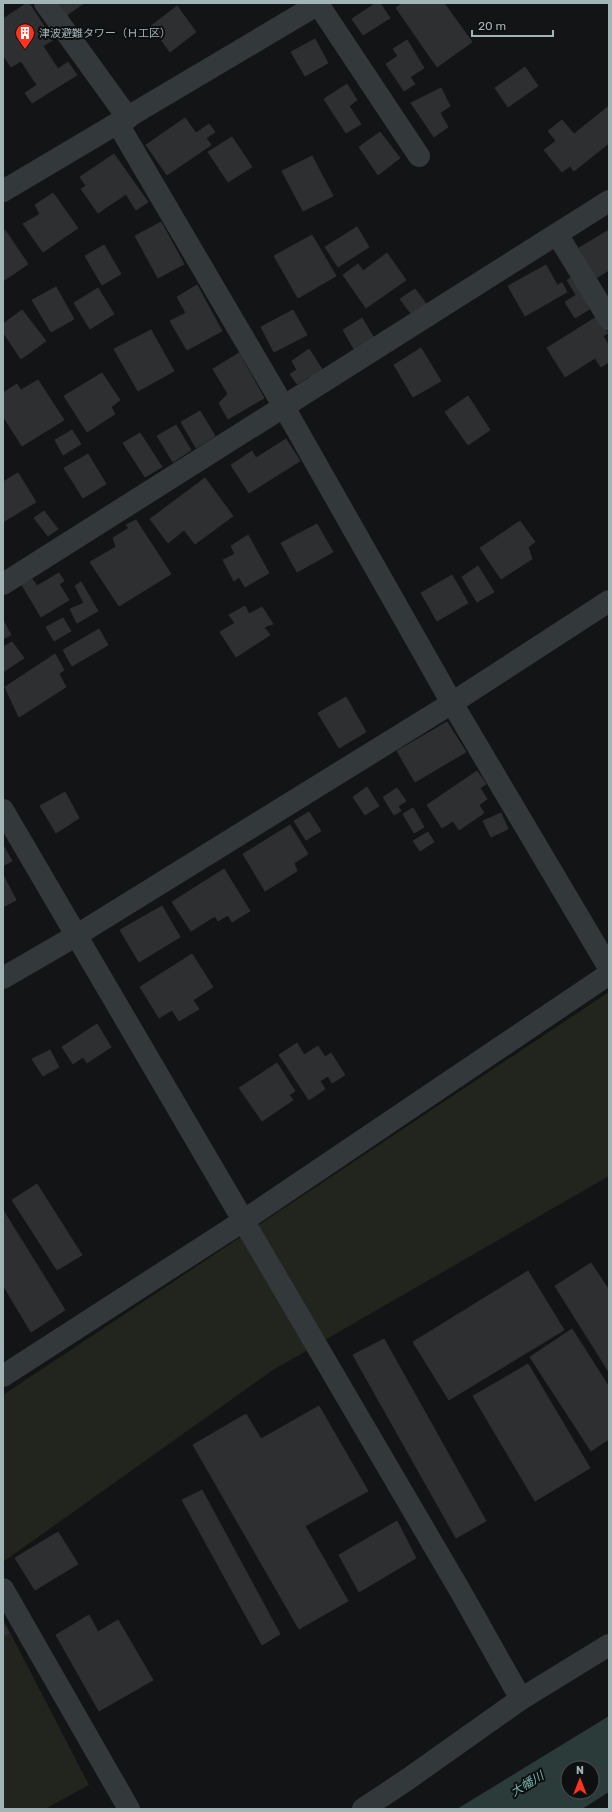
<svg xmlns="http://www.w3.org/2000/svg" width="612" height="1812" font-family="Rubik,'Noto Sans JP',sans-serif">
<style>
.green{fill:#21251d}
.water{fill:#2a3b39;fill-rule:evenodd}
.building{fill:#2e2f31;stroke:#2d2f31}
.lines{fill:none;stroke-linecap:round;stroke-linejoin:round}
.minor{stroke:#33383a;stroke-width:22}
.labels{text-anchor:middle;stroke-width:4;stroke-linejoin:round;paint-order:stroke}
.poi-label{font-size:11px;fill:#a3b4b6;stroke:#0e0f10;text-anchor:start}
.water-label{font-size:12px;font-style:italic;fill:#77b5ad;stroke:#0e0f10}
</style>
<rect width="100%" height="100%" fill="#131415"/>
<!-- green -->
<g class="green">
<polygon points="609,992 609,1176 273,1370 3,1562 3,1395"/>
<polygon points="3,1619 89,1785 45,1809 3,1809"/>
</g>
<!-- water -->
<path class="water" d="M609 1716V1792L582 1809H457ZM568 1768H592V1792H568Z"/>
<!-- building -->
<g class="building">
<polygon points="27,3 29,3 53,40 43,46 58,69 68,62 77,75 32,103 25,93 37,85 21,61 11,67 3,55 3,19"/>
<polygon points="59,3 84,3 67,15"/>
<polygon points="376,3 380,3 390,18 363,35 352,19"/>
<polygon points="402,3 444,3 472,42 437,67 396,8"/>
<polygon points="177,6 196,32 170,52 151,26"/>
<polygon points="315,39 328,63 305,76 291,52"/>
<polygon points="407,40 424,68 410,77 415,84 404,91 386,64 398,56 393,49"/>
<polygon points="525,67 538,86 508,107 495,88"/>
<polygon points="347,84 357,100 349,106 361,124 346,133 324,99"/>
<polygon points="441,88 450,106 440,113 448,127 434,137 411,103"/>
<polygon points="609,106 609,143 574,171 570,166 562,172 544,150 556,141 548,131 562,120 574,134"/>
<polygon points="185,118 196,133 209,124 215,132 206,138 211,145 167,175 146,145"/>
<polygon points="380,132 400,158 378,175 359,147"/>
<polygon points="232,137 252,167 228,182 208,152"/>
<polygon points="114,154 148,202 136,210 126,194 98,213 81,189 86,186 80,177"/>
<polygon points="312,156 333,196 303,211 282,171"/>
<polygon points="53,193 78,228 43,252 23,224 40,214 35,205"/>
<polygon points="161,222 184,264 158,278 135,236"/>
<polygon points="357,227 369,247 338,267 325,247"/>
<polygon points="5,230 28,264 3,281 3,232"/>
<polygon points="609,230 609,270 596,278 579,248"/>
<polygon points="312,235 336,276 298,298 274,256"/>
<polygon points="104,245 121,274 102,285 85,256"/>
<polygon points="387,253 406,280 366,308 343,275 358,264 363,271"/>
<polygon points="546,265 557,285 562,283 567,292 525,316 508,286"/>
<polygon points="574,276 593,307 575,318 565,302 576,295 567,280"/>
<polygon points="197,285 222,331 187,350 170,321 186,313 177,297"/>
<polygon points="56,287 74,319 51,332 32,300"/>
<polygon points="98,288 114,314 90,329 74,303"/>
<polygon points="415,289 427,305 412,315 400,299"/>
<polygon points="22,310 46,341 21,359 3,332 3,324"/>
<polygon points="293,310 307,335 274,352 261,327"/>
<polygon points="598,316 608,333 603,336 609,346 609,362 601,367 595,358 565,377 547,348"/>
<polygon points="362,318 374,338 355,351 343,330"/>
<polygon points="151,330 174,371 138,391 114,349"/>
<polygon points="421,348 441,381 413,397 394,365"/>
<polygon points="309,349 325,374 314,382 310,376 297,384 290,374 297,370 292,361"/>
<polygon points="239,353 264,398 228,419 219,403 228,394 213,369"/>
<polygon points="102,373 120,400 111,407 115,414 87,432 64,396"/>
<polygon points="38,380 64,420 22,446 3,416 3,393 17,384 21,390"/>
<polygon points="468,396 490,430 468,445 445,412"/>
<polygon points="200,411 215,436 196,448 181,422"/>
<polygon points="176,425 191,450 173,462 157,436"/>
<polygon points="72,430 81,444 63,455 55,440"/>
<polygon points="140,433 162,467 145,477 123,443"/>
<polygon points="286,439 300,461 249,493 231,465 252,451 256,458"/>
<polygon points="88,454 106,484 83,498 64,468"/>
<polygon points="18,473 36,502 3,522 3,482"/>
<polygon points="205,478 233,516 195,544 184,530 168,543 150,519"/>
<polygon points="44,511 58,529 48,536 34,518"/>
<polygon points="136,520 171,574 119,606 90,562 116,547 113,538 129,528 126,525"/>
<polygon points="520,521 535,542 528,547 532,559 501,579 480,548"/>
<polygon points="317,524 333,552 297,572 281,543"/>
<polygon points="248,535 269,573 245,587 239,577 234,581 223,560 235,554 231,546"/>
<polygon points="478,566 494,592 477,602 462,577"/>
<polygon points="59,573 64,581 59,584 69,600 41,617 22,585 32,579 37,586"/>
<polygon points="452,575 468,603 437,621 421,593"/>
<polygon points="81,582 98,611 77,623 70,609 84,603 75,586"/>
<polygon points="245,606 249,614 262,607 273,624 264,627 270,635 236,657 220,632 235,623 229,615"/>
<polygon points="63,618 71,631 54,641 46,627"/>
<polygon points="3,620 11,635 3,639"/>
<polygon points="99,629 108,645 72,666 63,650"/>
<polygon points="12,642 24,658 3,672 3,647"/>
<polygon points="55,654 64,670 59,674 66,687 19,717 5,687"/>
<polygon points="346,697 366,732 339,748 318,713"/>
<polygon points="447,722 466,752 415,782 397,751"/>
<polygon points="477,771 486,784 480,788 487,799 479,805 484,813 459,830 453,821 442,828 427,805"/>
<polygon points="367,787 379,806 365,815 353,797"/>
<polygon points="397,788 406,801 398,806 401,811 394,815 383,797"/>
<polygon points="65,792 79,818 56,833 40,806"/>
<polygon points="413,808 424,827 414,833 403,814"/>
<polygon points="309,812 321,831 306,840 294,821"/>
<polygon points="501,813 508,829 491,837 483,821"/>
<polygon points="290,825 308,854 294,863 297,871 265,891 243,854"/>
<polygon points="428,832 434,842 420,851 413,841"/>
<polygon points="3,845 12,861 3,866"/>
<polygon points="224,869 250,911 232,922 228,915 218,921 215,916 191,931 172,902"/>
<polygon points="3,875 16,900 3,907"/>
<polygon points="162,906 180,937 139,962 120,930"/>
<polygon points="192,954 213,987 193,1000 199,1009 179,1021 172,1010 159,1018 140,987"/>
<polygon points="97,1024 111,1047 87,1063 83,1057 73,1064 62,1047"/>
<polygon points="297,1043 304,1055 318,1046 325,1057 331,1053 345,1075 332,1083 328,1076 320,1081 325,1089 309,1100 279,1055"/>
<polygon points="50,1050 59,1067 43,1076 32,1059"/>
<polygon points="277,1063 295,1091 289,1095 293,1100 262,1121 239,1088"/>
<polygon points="37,1184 82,1255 57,1270 12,1200"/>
<polygon points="3,1210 65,1310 31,1332 3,1285"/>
<polygon points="591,1263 609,1290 609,1372 555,1286"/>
<polygon points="528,1271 564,1330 449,1400 413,1342"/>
<polygon points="572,1329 609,1387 609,1439 591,1451 530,1357"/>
<polygon points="384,1339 486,1521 456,1538 353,1355"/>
<polygon points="528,1364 590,1468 535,1501 473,1396"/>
<polygon points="319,1406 368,1491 305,1526 348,1601 299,1629 193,1445 246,1414 261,1439"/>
<polygon points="202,1490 280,1634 262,1645 182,1500"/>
<polygon points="397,1521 416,1558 359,1592 339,1555"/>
<polygon points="58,1532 78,1564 35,1590 15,1558"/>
<polygon points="89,1615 98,1632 118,1620 153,1680 99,1711 56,1635"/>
<polygon points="3,1623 9,1633 3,1636"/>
</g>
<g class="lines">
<!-- minor -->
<g class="minor">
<polyline points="45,3 128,118"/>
<polyline points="318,4 419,156"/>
<polyline points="118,124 284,407 452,703 609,968"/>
<polyline points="3,191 320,3"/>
<polyline points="557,234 609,319"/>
<polyline points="3,584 609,201"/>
<polyline points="3,810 462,1594 521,1699"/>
<polyline points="3,978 77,935 452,703 609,601"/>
<polyline points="3,1376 243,1221 609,974"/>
<polyline points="3,1589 129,1809"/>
<polyline points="363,1809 408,1779 521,1699 609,1645"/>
</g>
</g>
<!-- icons -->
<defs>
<symbol id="building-pin" viewBox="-11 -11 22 30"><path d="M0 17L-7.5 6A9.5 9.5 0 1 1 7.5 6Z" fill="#ff3220" stroke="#0e0f10"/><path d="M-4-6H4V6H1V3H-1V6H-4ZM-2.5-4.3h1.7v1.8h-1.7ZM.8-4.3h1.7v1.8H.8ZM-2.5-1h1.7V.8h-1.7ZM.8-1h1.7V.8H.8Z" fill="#fff"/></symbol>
</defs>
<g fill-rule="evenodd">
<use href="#building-pin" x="14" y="22" width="22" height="30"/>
</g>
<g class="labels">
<!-- poi labels -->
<g class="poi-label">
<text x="39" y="37">津波避難タワー（Ｈ工区）</text>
</g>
<!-- water labels -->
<g class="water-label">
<text transform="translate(527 1784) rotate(-31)" y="4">大幡川</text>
</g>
</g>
<!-- border -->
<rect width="612" height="1812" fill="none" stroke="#a3b4b6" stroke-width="8"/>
<!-- north arrow -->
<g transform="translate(580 1780)"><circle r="19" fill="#0e0f10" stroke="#4a5152"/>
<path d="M0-3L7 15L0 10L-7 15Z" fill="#ff3220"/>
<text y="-6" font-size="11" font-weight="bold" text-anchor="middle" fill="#a3b4b6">N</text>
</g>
<!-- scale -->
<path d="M472 30v6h81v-6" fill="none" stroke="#a3b4b6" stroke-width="2"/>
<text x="478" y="30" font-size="12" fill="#a3b4b6" stroke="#0e0f10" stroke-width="3" paint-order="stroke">20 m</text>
</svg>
